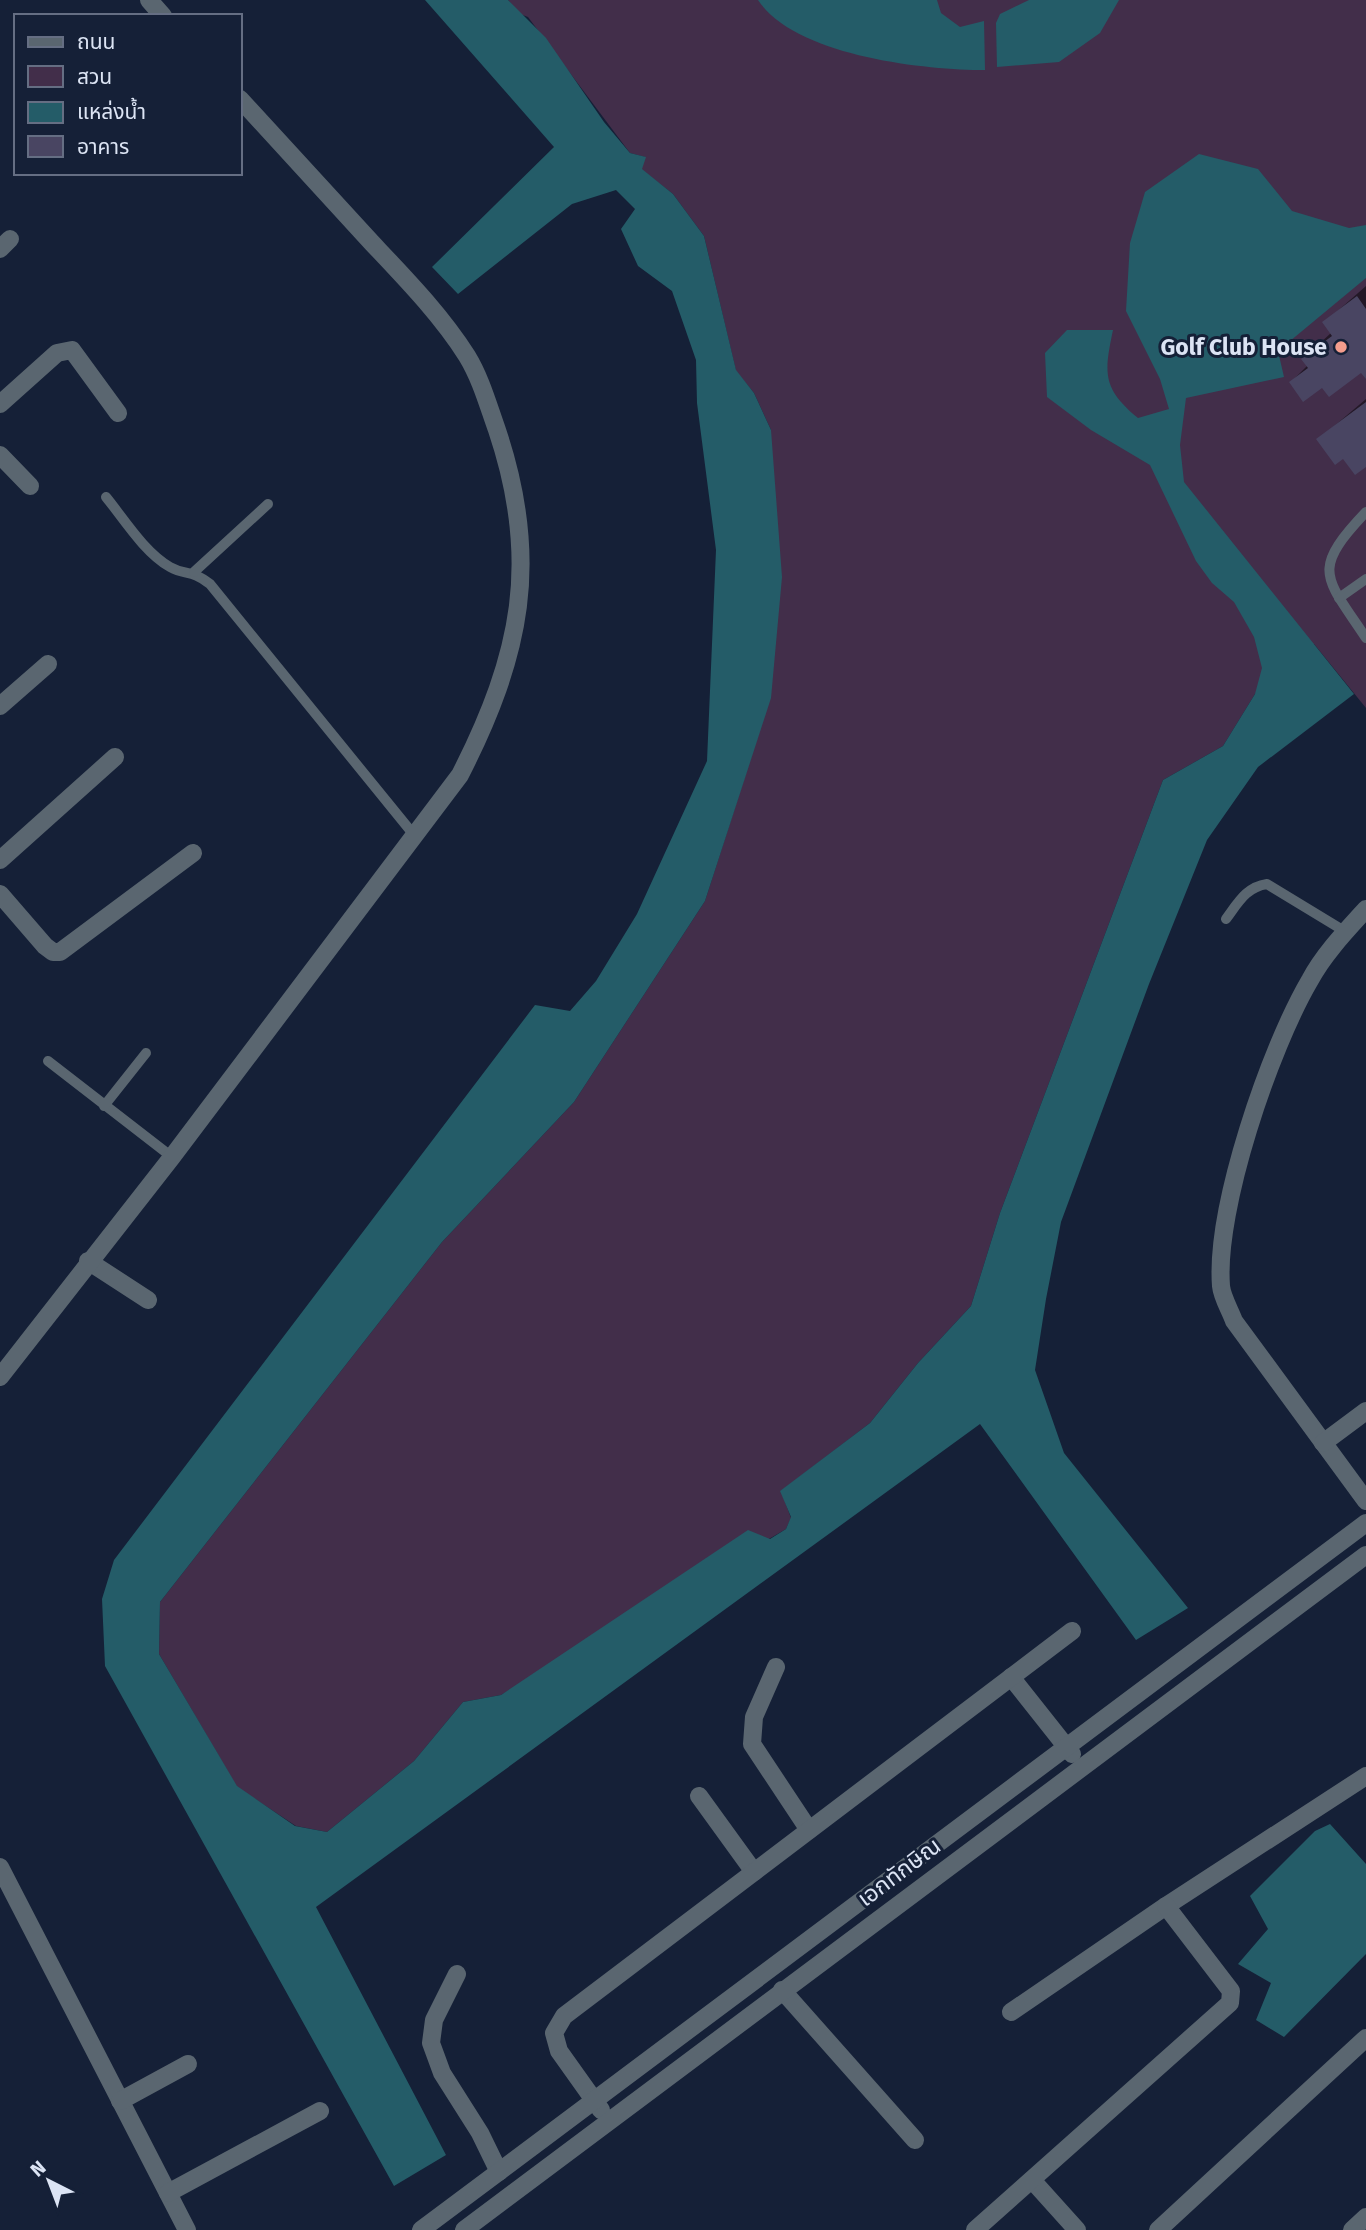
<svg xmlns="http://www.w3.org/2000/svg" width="1366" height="2230" font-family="'Fira Sans','Noto Sans Thai',sans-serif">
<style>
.green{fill:#422e4a}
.water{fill:#245c68}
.shadow{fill:#0007}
.building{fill:#494562}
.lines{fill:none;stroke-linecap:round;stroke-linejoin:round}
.lane{stroke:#5a6670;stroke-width:10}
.street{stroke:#5a6670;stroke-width:18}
.poi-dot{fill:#f49d8d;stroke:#152037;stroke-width:2.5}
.labels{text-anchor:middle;stroke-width:6;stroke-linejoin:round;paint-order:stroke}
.poi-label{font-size:23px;font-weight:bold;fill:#dce4f4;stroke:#152037;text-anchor:end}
.street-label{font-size:23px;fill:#dce4f4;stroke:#152037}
</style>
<rect width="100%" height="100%" fill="#152037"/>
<!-- green -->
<polygon class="green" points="508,0 1366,0 1366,708 1314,644 1255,694 1223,746 1163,780 1000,1213 971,1306 918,1363 870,1423 781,1491 791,1518 786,1529 501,1695 463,1702 414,1761 327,1832 296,1826 237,1787 159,1654 160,1602 442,1242 574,1102 705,901 770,698 771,430 754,393 736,371 704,236 673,194 641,169 645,157 630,153 528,17 520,14"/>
<!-- water -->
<g class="water">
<path d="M425 0H508L546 38 604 122 630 153 646 157 642 169 673 194 704 236 736 370 754 393 771 430 782 577 771 698 705 901 574 1102 442 1242 160 1602 159 1654 237 1786 295 1826 327 1832 414 1761 463 1702 501 1695 748 1530 770 1539 786 1529 791 1517 780 1491 870 1423 918 1363 971 1306 1000 1213 1163 780 1223 746 1255 694 1262 668 1254 637 1234 602 1212 583 1196 561 1150 465 1091 430 1047 397 1045 353 1067 330H1113C1104 373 1102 388 1138 418L1169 409 1160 379 1126 311 1130 243 1145 192 1199 154 1258 169 1292 211 1349 228 1366 225V278L1278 351 1284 377 1186 398 1180 445 1184 482 1354 694 1258 767 1207 840 1149 984 1061 1222 1046 1299 1035 1370 1064 1453 1188 1608 1136 1640 980 1424 316 1907 446 2155 394 2186 105 1666 102 1599 114 1560 535 1005 570 1011 596 981 637 914 707 761 716 550 697 403 696 360 672 291 638 266 621 229 635 209 616 190 572 204 458 294 432 267 554 147Z"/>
<path d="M758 0H937L941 13 960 27 984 21 985 70C924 70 795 56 758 0Z"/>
<polygon points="1029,0 1119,0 1100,33 1059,62 997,67 996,23 1000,14"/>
<polygon points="1330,1824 1366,1864 1366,1954 1284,2037 1256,2020 1271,1983 1238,1964 1268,1929 1250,1896 1315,1831"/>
</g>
<!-- shadow -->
<g class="shadow">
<polygon points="1366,286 1366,376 1362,370 1323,385 1291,382 1308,365 1303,359 1332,332 1325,322"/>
<polygon points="1366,399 1366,465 1343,457 1319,439"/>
</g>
<!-- building -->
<g class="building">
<polygon points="1357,296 1366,309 1366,379 1361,373 1329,397 1322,388 1303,402 1289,382 1308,368 1301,359 1332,336 1322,322"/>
<polygon points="1366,402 1366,467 1355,475 1343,459 1335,465 1316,439"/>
</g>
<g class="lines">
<!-- lane -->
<g class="lane">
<path d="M106 497C124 519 144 552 170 567 186 576 191 569 210 584L414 835"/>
<path d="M1366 512C1310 571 1325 576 1366 638"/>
<polyline points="194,572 268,504"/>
<polyline points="1339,598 1366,579"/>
<path d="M1226 919C1238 903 1246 887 1267 884L1346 932"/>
<polyline points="48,1061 172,1157"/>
<polyline points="104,1106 146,1053"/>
</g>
<!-- street -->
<g class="street">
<polyline points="149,0 163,16"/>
<polyline points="0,249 10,239"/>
<polyline points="0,404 57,353 72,350 118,413"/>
<polyline points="0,455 30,486"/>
<polyline points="0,706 48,664"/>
<polyline points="0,860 115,757"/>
<polyline points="0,894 45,946 53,952 60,952 193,853"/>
<path d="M1366 909C1346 931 1324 954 1310 980 1270 1048 1215 1208 1221 1286 1222 1297 1230 1310 1234 1321L1366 1501"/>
<polyline points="88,1261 148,1300"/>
<path d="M0 1377 172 1157 460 775C521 655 541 561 497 430 488 405 481 379 467 356 441 315 406 279 372 243 328 195 284 147 240 99"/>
<polyline points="1323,1443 1366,1411"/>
<polyline points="776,1667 754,1717 752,1744 809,1830"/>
<polyline points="1011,1677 1072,1754"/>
<polyline points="699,1796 754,1872"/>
<polyline points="0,1867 187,2230"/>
<polyline points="457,1974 434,2020 431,2043 442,2073 480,2133 499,2172"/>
<polyline points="782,1990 915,2140"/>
<polyline points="1011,2012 1166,1906 1366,1776"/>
<polyline points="120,2101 188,2064"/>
<polyline points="601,2110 559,2051 554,2033 564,2016 1072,1631"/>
<polyline points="1032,2180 1077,2230"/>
<polyline points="168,2193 320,2111"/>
<polyline points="421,2230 1366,1523"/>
<polyline points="464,2230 1366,1555"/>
<polyline points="975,2230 1230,2003 1231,1991 1166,1906"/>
<polyline points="1158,2230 1366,2038"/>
<polyline points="1352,2230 1366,2217"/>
</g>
</g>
<!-- markers -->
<circle class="poi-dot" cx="1341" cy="347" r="7"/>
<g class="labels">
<!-- poi labels -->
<g class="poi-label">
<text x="1327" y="355">Golf Club House</text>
</g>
<!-- street labels -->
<g class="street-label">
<text transform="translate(899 1872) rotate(-37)" y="8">เอกทักษิณ</text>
</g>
</g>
<!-- legend -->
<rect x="14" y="14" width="228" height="161" fill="#152037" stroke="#656e83" stroke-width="2"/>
<rect x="28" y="37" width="35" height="10" fill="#5a6670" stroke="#656e83" stroke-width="2"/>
<text x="77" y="49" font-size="21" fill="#dce4f4">ถนน</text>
<rect x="28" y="66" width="35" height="21" fill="#422e4a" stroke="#656e83" stroke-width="2"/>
<text x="77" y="84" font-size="21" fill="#dce4f4">สวน</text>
<rect x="28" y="102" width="35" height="21" fill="#245c68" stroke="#656e83" stroke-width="2"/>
<text x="77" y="119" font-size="21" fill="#dce4f4">แหล่งน้ำ</text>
<rect x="28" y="136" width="35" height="21" fill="#494562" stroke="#656e83" stroke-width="2"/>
<text x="77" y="154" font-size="21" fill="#dce4f4">อาคาร</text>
<!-- north arrow -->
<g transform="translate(49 2181) rotate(318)" stroke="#152037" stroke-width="5" paint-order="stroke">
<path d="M0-5L12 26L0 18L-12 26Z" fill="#dce4f4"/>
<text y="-10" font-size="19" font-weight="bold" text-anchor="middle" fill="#dce4f4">N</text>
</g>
</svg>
